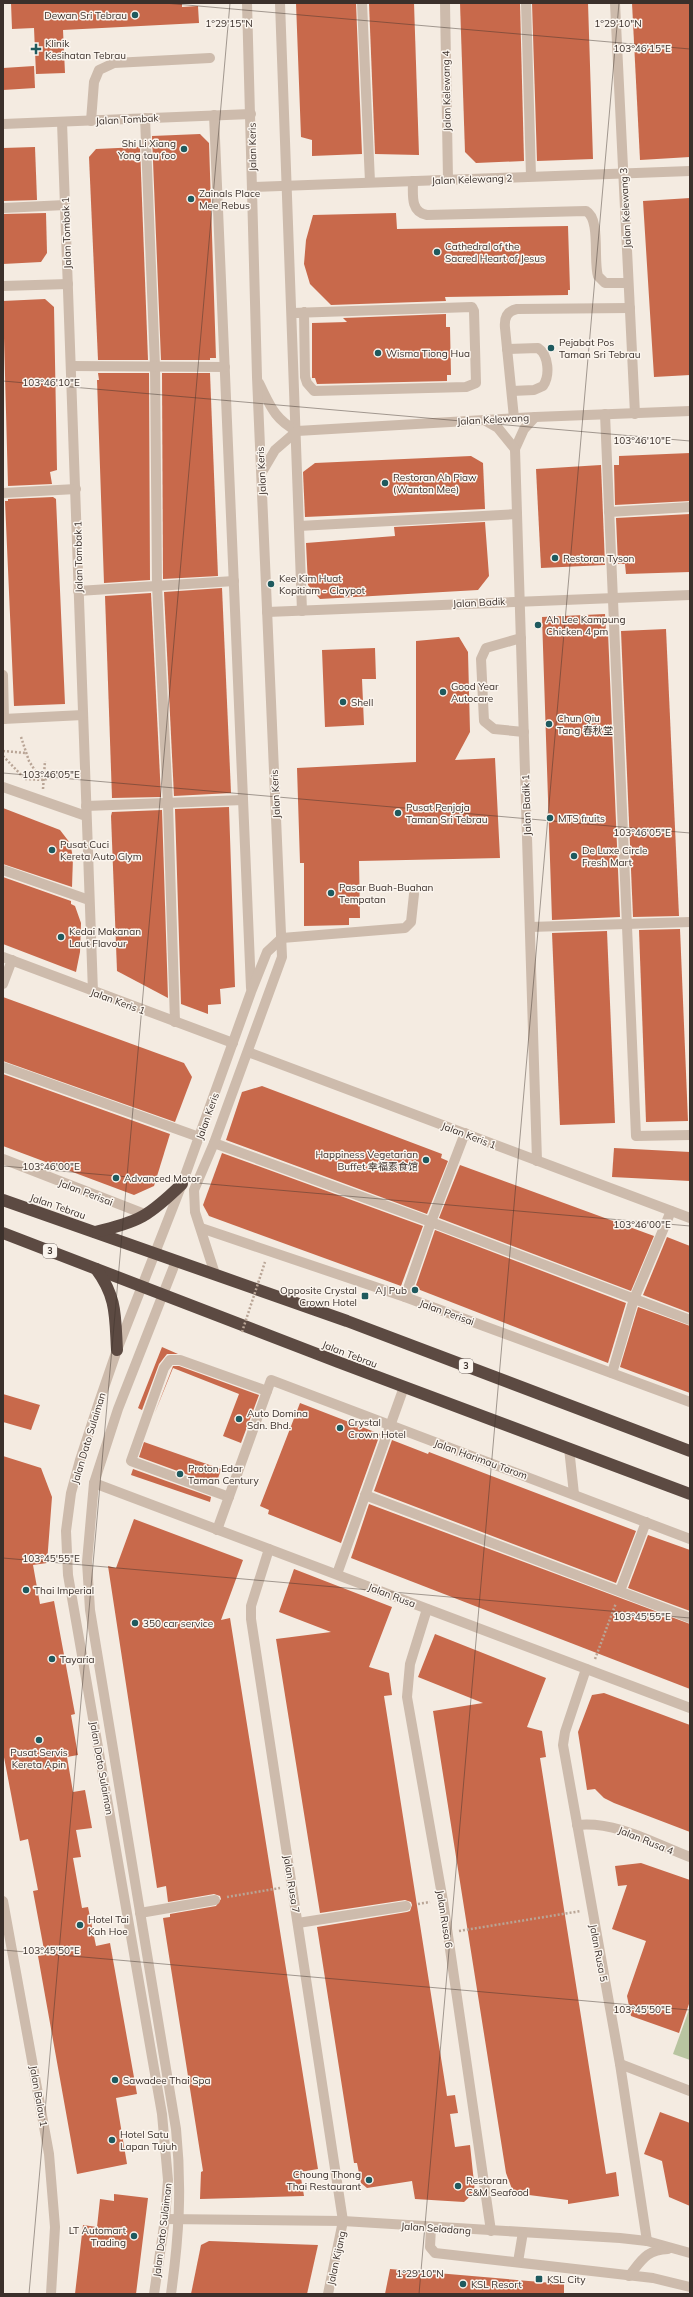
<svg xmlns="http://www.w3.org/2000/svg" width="693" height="2297" font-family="Mulish,'Noto Sans SC',sans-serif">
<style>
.green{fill:#b8c4a0}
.building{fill:#c8694b}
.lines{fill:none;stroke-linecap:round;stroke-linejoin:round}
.path{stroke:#b9a596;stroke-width:2.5;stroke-dasharray:2 2;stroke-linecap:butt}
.minor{stroke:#cdbbac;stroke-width:10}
.highway{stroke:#5c4a42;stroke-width:12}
.path-bridge{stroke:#b9a596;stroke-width:2.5;stroke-dasharray:2 2;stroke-linecap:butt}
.ticks{fill:none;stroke:#3b302b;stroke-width:1;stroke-opacity:0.45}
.poi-dot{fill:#1f5a5e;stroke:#fbf5ee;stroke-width:1.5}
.labels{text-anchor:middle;stroke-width:3;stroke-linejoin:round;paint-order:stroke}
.shield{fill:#fbf5ee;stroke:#756b66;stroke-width:1}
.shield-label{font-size:9px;font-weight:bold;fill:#3b302b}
.poi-label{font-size:10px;fill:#3b302b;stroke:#fbf5ee;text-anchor:start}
.street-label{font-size:10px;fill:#3b302b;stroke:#fbf5ee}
.ticks-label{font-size:10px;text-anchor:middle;fill:#3b302b;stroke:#fbf5ee;stroke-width:3;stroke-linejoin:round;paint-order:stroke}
</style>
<rect width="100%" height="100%" fill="#f4ebe1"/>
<!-- green -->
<polygon class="green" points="690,2007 690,2060 673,2054"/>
<!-- building -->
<g class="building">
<polygon points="11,3 182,3 182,7 198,6 199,23 63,30 65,73 36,74 34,28 12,29"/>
<polygon points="296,3 356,3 362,154 312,156 312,140 301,137"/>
<polygon points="369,3 414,3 419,155 375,154"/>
<polygon points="460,3 520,3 524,161 476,163 465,152"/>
<polygon points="532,3 588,3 593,159 537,161"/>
<polygon points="632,3 690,3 690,157 640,160"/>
<polygon points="34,66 35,88 3,90 3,68"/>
<polygon points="200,134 209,143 216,358 210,358 210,360 161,360 152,136"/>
<polygon points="35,147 37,200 3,201 3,148"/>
<polygon points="140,147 148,360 98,360 89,157 96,149"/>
<polygon points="690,198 690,375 654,377 643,201"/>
<polygon points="46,213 47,253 41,262 3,264 3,214"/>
<polygon points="396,213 397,229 568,226 570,290 568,290 568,295 445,297 446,301 331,305 310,284 304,264 306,240 313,215"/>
<polygon points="45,299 54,307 57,470 50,472 52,484 8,486 3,301"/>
<polygon points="446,314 446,327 450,327 451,375 447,375 447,381 317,384 315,378 312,378 312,323 347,322 343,318"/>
<polygon points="98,373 149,373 150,580 104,583 97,380 99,380"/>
<polygon points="162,373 210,373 218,576 163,579"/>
<polygon points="690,453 690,501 615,505 614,465 619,465 619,456"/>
<polygon points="471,456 483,463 485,509 305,517 303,472 315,463"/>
<polygon points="601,465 605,565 541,568 536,469"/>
<polygon points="53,497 56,499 65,704 14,706 5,501 8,501 8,499"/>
<polygon points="690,514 690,572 626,574 625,564 618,564 616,518"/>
<polygon points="485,522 489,576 478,590 320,599 308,585 306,543 395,536 394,527"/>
<polygon points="222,588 231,793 174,796 164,592"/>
<polygon points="151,593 161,797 112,798 105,596"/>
<polygon points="605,614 606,632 608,632 620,917 552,920 542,617"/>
<polygon points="666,629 679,916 633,917 621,631"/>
<polygon points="459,637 468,652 470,732 455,760 495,758 500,858 359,861 360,918 349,918 349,925 304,926 304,863 300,863 297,768 416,762 416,641"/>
<polygon points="375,648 376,679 362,679 364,725 325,727 322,650"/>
<polygon points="229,807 235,987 220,989 221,1004 208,1005 208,1014 181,1004 175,809"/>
<polygon points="3,808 60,830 70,843 73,857 72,887 3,864"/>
<polygon points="162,810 168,998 117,971 111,816 112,812"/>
<polygon points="3,877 71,901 71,904 75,906 81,923 80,952 76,972 3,944"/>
<polygon points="680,929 688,1121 646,1122 639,930"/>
<polygon points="607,931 615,1123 560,1125 552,933"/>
<polygon points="3,997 184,1063 192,1077 175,1122 3,1061"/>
<polygon points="3,1074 170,1134 154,1186 134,1195 3,1146"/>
<polygon points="262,1086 442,1154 441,1158 448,1161 427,1214 226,1140 242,1092"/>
<polygon points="614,1148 690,1152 690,1181 612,1177"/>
<polygon points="222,1153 423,1226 401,1286 209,1216 203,1205"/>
<polygon points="460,1165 654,1236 631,1291 439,1218"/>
<polygon points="435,1230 626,1303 608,1363 415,1288"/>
<polygon points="667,1237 690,1246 690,1313 643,1295"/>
<polygon points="638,1307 690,1326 690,1393 620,1367"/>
<polygon points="162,1347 178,1354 167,1354 159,1364 142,1410 138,1408"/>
<polygon points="173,1366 179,1366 259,1395 241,1443 223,1436 239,1394 173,1368 154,1415"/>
<polygon points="3,1394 40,1405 31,1430 3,1422"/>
<polygon points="300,1403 380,1434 341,1543 268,1514 269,1510 260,1506"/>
<polygon points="392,1440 428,1454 429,1452 636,1531 616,1583 374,1491"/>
<polygon points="144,1442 221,1469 216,1485 139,1457"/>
<polygon points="3,1456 41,1468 52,1497 47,1563 33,1565 40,1604 54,1601 75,1714 71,1715 78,1755 67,1757 73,1792 85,1790 92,1828 76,1830 81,1857 73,1858 82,1908 88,1907 96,1946 110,1943 137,2094 116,2098 127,2164 77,2174 38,1956 45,1955 33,1891 38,1890 28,1839 20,1841 3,1752"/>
<polygon points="133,1469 211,1497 210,1502 131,1475"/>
<polygon points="369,1504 690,1624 690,1689 351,1558"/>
<polygon points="134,1519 243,1560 221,1620 230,1618 318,2169 300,2172 304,2196 200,2199 201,2172 203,2171 163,1918 170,1917 170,1914 216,1906 221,1899 220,1896 214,1894 168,1902 166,1886 157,1888 108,1566 116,1568"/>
<polygon points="648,1535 690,1550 690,1611 628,1588"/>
<polygon points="294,1569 392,1607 369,1667 389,1673 392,1695 384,1696 447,2096 455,2095 458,2113 450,2114 455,2147 470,2145 475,2192 464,2202 415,2199 412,2181 367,2188 361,2183 357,2163 354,2163 317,1927 407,1912 410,1911 412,1905 411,1902 405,1900 320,1913 276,1639 331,1632 279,1612"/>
<polygon points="435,1634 546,1678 527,1727 542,1731 546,1757 540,1758 606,2174 616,2172 619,2196 568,2204 568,2200 521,2194 512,2189 506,2173 433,1711 483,1703 418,1677"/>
<polygon points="604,1693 690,1725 690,1832 614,1803 604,1798 595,1789 587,1790 578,1732 592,1695"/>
<polygon points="641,1863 690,1880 690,2001 679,2033 631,2016 627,1996 646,1941 612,1929 627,1885 618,1886 615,1866"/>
<polygon points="660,2112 690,2123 690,2206 669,2197 662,2161 644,2154"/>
<polygon points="114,2194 148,2198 136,2294 75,2294 83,2225 97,2227 100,2199 114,2201"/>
<polygon points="209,2241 318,2245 307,2294 191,2294 201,2245"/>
<polygon points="390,2269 564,2284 564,2294 385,2294"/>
</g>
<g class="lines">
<!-- path -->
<g class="path">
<polyline points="21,737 29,761 41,780"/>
<polyline points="3,751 26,753"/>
<polyline points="3,756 25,779 44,780 59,774"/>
<polyline points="43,789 45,761"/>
<polyline points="595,1659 616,1603"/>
<polyline points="227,1897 280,1888"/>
<polyline points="418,1904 430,1902"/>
<polyline points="459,1931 581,1911"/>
</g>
<!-- minor -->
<g class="minor">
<polyline points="280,3 302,611"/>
<polyline points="362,3 370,182"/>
<polyline points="445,3 448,180"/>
<polyline points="526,3 531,176"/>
<polyline points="615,3 635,414"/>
<polyline points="214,115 251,988"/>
<polyline points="145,118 155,366 157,585 168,804 175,1022"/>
<polyline points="91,121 94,82 99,70 114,63 210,58"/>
<polyline points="62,122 93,992"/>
<polyline points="3,124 251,114"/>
<path d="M413 181C413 194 410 212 427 215L586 211C601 219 593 260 598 276L605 283H628"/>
<polyline points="253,187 690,171"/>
<polyline points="3,208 65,205"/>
<polyline points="3,286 68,284"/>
<polyline points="292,313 472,307 474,311 476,383 466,387 314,391 307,383 305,377 304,312"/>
<path d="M507 349 538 348C549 355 550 376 543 386L534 390 512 391"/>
<polyline points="72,366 225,367"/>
<path d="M259 383C270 405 274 419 297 431L535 417 690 411"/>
<polyline points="605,414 636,1136 690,1135"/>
<polyline points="535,417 524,429 515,449 537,1161"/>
<path d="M514 418 505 328C504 318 507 311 517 309L630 308"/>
<polyline points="484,420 498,428 515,449"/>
<polyline points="262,472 275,450 297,431"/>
<polyline points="3,493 76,489"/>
<polyline points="609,512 690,507"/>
<polyline points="299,526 517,514"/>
<polyline points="78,591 234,581"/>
<polyline points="267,612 690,595"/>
<polyline points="521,638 486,648 481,659 484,721 494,729 524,732"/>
<polyline points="3,675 4,719"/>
<polyline points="3,719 83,715"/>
<polyline points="3,787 86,816"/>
<polyline points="86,806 243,800"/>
<polyline points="3,870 89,900"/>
<polyline points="530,927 690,922"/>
<polyline points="282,938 405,928 411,922 414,894"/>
<polyline points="3,957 233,1043"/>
<polyline points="3,984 12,960"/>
<polyline points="248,1052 690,1218"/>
<polyline points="3,1067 199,1137"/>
<polyline points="214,1143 431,1222 690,1320"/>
<polyline points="3,1159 147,1215"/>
<polyline points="201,1228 405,1297 690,1402"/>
<polyline points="215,1274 195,1212 194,1190 214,1143 282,957 257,377 247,3"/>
<polyline points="405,1297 431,1222 465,1133"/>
<polyline points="612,1373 634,1299 671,1211"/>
<polyline points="569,1448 574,1494"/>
<polyline points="94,1483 690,1708"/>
<polyline points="365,1495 690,1618"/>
<polyline points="229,1497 131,1461 164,1368 170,1360 180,1360 267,1391"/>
<polyline points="217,1530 271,1380 690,1539"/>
<polyline points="269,1549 251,1606 251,1619 343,2221 328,2294"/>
<polyline points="337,1574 404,1387"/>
<polyline points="620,1591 646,1522"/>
<polyline points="427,1609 410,1664 407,1697 443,1901 491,2231"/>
<polyline points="586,1669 565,1732 563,1745 620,2064 647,2241"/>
<path d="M577 1825C617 1821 653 1843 690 1857"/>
<polyline points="3,1901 49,2154 55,2227 51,2294"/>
<polyline points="140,1913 215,1900"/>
<polyline points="298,1923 406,1906"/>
<polyline points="620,2064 690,2091"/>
<polyline points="165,2219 343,2221 620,2238 647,2241 690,2253"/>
<polyline points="431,2227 430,2247 435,2253 653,2278 690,2287"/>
<polyline points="518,2262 523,2232"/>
<path d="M629 2276C642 2260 646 2250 668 2249"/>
<polyline points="154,2294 165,2219 168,2180 162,2114 68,1575 66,1531 71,1493 80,1460 98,1405 117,1350 182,1184 251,992 267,952 282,938"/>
<path d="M171 2294C179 2236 182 2188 176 2129L90 1610 87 1562 94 1483 118 1409 176 1261"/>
</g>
<!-- highway -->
<g class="highway">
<polyline points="3,1200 347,1321 690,1451"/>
<path d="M95 1232C139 1222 149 1216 182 1184"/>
<polyline points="3,1233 338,1362 690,1494"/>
<path d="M96 1269C117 1297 115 1316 117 1350"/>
</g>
<!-- path-bridge -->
<polyline class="path-bridge" points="242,1332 265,1262"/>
</g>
<!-- ticks -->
<path class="ticks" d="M164 3 690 49M3 381 690 441M3 773 690 833M3 1166 690 1226M3 1558 690 1618M3 1950 690 2010M29 2294 230 3M419 2294 619 3"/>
<!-- markers -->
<g class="poi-dot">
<circle cx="135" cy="15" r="4"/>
<path d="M34 43h4v4h4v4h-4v4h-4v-4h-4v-4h4z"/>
<circle cx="184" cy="149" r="4"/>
<circle cx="191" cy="199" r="4"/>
<circle cx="437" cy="252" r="4"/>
<circle cx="551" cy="348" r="4"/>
<circle cx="378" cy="353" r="4"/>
<circle cx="385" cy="483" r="4"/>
<circle cx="555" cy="558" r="4"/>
<circle cx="271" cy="584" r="4"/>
<circle cx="538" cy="625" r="4"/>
<circle cx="443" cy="692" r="4"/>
<circle cx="343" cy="702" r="4"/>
<circle cx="549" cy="724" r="4"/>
<circle cx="398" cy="813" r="4"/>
<circle cx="550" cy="818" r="4"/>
<circle cx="52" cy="850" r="4"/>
<circle cx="574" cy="856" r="4"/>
<circle cx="331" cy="893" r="4"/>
<circle cx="61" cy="937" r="4"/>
<circle cx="426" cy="1160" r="4"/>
<circle cx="116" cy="1178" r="4"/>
<circle cx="415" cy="1290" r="4"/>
<rect x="361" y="1292" width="8" height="8" rx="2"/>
<circle cx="239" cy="1419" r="4"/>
<circle cx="340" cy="1428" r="4"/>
<circle cx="180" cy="1474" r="4"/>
<circle cx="26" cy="1590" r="4"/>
<circle cx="135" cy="1623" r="4"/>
<circle cx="52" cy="1659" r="4"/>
<circle cx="39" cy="1740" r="4"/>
<circle cx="80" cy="1925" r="4"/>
<circle cx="115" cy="2080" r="4"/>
<circle cx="112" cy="2140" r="4"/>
<circle cx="369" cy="2180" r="4"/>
<circle cx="458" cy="2186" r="4"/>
<circle cx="134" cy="2236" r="4"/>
<rect x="535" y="2275" width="8" height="8" rx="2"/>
<circle cx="463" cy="2284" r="4"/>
</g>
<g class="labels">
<!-- shield labels -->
<g class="shield">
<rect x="43" y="1244" width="14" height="14" rx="3"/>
<rect x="459" y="1359" width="14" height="14" rx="3"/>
</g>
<g class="shield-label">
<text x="50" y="1254">3</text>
<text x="466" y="1369">3</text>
</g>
<!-- poi labels -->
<g class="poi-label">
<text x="127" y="19" text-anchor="end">Dewan Sri Tebrau</text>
<text x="45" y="47">Klinik<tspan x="45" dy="12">Kesihatan Tebrau</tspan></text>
<text x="176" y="147" text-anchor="end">Shi Li Xiang<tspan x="176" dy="12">Yong tau foo</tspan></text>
<text x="199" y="197">Zainals Place<tspan x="199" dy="12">Mee Rebus</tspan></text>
<text x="445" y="250">Cathedral of the<tspan x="445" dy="12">Sacred Heart of Jesus</tspan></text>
<text x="559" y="346">Pejabat Pos<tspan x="559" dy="12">Taman Sri Tebrau</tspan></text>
<text x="386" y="357">Wisma Tiong Hua</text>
<text x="393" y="481">Restoran Ah Piaw<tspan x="393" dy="12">(Wanton Mee)</tspan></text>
<text x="563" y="562">Restoran Tyson</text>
<text x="279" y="582">Kee Kim Huat<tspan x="279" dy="12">Kopitiam - Claypot</tspan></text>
<text x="546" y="623">Ah Lee Kampung<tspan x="546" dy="12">Chicken 4 pm</tspan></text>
<text x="451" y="690">Good Year<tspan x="451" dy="12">Autocare</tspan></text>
<text x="351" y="706">Shell</text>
<text x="557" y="722">Chun Qiu<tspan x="557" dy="12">Tang 春秋堂</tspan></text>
<text x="406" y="811">Pusat Penjaja<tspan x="406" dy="12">Taman Sri Tebrau</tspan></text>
<text x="558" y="822">MTS fruits</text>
<text x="60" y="848">Pusat Cuci<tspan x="60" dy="12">Kereta Auto Glym</tspan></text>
<text x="582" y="854">De Luxe Circle<tspan x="582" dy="12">Fresh Mart</tspan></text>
<text x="339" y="891">Pasar Buah-Buahan<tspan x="339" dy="12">Tempatan</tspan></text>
<text x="69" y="935">Kedai Makanan<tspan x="69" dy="12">Laut Flavour</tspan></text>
<text x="418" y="1158" text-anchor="end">Happiness Vegetarian<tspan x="418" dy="12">Buffet 幸福素食馆</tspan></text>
<text x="124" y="1182">Advanced Motor</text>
<text x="357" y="1294" text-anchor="end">Opposite Crystal<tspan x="357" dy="12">Crown Hotel</tspan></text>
<text x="407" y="1294" text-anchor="end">AJ Pub</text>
<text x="247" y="1417">Auto Domina<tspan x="247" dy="12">Sdn. Bhd.</tspan></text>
<text x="348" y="1426">Crystal<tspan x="348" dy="12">Crown Hotel</tspan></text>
<text x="188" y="1472">Proton Edar<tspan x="188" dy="12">Taman Century</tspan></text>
<text x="34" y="1594">Thai Imperial</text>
<text x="143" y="1627">350 car service</text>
<text x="60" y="1663">Tayaria</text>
<text x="39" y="1756" text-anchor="middle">Pusat Servis<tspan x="39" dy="12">Kereta Apin</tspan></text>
<text x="88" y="1923">Hotel Tai<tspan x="88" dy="12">Kah Hoe</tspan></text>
<text x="123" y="2084">Sawadee Thai Spa</text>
<text x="120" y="2138">Hotel Satu<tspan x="120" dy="12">Lapan Tujuh</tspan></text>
<text x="361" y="2178" text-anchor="end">Choung Thong<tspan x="361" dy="12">Thai Restaurant</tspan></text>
<text x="466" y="2184">Restoran<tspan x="466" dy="12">C&amp;M Seafood</tspan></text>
<text x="126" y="2234" text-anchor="end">LT Automart<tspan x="126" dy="12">Trading</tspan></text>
<text x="547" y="2283">KSL City</text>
<text x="471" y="2288">KSL Resort</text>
</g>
<!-- street labels -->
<g class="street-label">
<text transform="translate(446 91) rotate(-91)" y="4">Jalan Kelewang 4</text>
<text transform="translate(127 119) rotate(-3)" y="4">Jalan Tombak</text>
<text transform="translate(252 147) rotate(-91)" y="4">Jalan Keris</text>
<text transform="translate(472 179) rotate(-2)" y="4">Jalan Kelewang 2</text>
<text transform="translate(625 208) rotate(-93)" y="4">Jalan Kelewang 3</text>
<text transform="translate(66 233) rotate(-92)" y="4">Jalan Tombak 1</text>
<text transform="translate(493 419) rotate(-3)" y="4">Jalan Kelewang</text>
<text transform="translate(261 471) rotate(-93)" y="4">Jalan Keris</text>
<text transform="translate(78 557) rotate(-91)" y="4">Jalan Tombak 1</text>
<text transform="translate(479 602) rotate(-3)" y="4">Jalan Badik</text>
<text transform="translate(275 794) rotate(-93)" y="4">Jalan Keris</text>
<text transform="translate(526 805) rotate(-92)" y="4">Jalan Badik 1</text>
<text transform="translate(118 1001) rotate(20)" y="4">Jalan Keris 1</text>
<text transform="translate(207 1116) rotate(-70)" y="4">Jalan Keris</text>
<text transform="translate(469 1135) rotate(21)" y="4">Jalan Keris 1</text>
<text transform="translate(86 1192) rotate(21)" y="4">Jalan Perisai</text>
<text transform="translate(58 1206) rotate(19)" y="4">Jalan Tebrau</text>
<text transform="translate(447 1312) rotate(20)" y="4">Jalan Perisai</text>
<text transform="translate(350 1354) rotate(21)" y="4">Jalan Tebrau</text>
<text transform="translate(88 1438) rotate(-73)" y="4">Jalan Dato Sulaiman</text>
<text transform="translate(481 1459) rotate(20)" y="4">Jalan Harimau Tarom</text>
<text transform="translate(392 1595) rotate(21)" y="4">Jalan Rusa</text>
<text transform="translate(102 1768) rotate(80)" y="4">Jalan Dato Sulaiman</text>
<text transform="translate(646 1840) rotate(22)" y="4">Jalan Rusa 4</text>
<text transform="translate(292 1884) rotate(81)" y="4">Jalan Rusa 7</text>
<text transform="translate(445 1919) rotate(81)" y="4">Jalan Rusa 6</text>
<text transform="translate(599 1953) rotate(79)" y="4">Jalan Rusa 5</text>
<text transform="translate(39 2096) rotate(80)" y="4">Jalan Balau 1</text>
<text transform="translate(436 2228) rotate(4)" y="4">Jalan Seladang</text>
<text transform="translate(162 2230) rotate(-83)" y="4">Jalan Dato Sulaiman</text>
<text transform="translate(336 2258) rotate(-78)" y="4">Jalan Kijang</text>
</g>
</g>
<g class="ticks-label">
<text x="229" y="27">1°29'15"N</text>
<text x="618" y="27">1°29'10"N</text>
<text x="642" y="52">103°46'15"E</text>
<text x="51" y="386">103°46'10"E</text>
<text x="642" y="444">103°46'10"E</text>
<text x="51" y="778">103°46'05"E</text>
<text x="642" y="836">103°46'05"E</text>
<text x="51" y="1170">103°46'00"E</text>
<text x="642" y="1228">103°46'00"E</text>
<text x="51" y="1562">103°45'55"E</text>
<text x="642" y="1620">103°45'55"E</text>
<text x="51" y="1954">103°45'50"E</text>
<text x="642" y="2013">103°45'50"E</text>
<text x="420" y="2277">1°29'10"N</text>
</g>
<!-- border -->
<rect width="693" height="2297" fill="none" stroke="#3b302b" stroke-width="8"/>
</svg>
